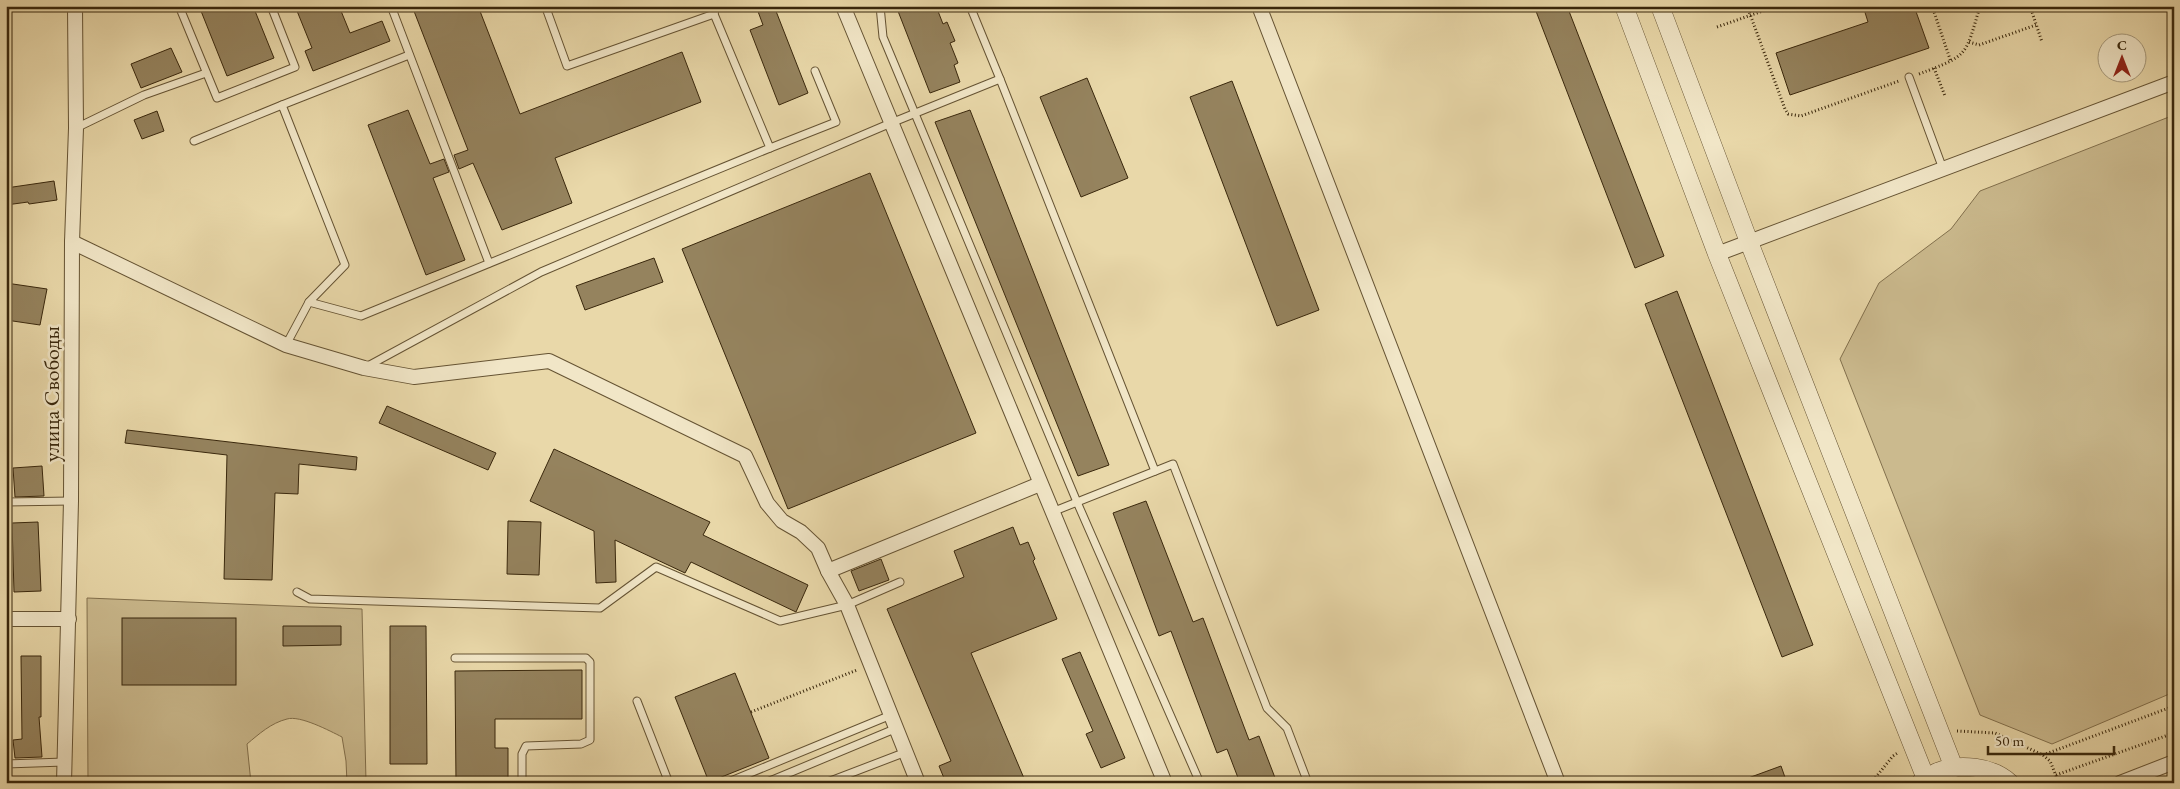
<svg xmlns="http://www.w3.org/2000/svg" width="2180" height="789" font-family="'EB Garamond',serif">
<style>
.green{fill:#cbba8e;stroke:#82704d}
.building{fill:#95835e;stroke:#39270c}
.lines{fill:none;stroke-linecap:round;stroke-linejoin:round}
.service-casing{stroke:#655333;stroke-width:9}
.minor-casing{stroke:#655333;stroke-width:16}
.tertiary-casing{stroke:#655333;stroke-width:19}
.path{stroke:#39270c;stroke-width:3;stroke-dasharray:1 2.5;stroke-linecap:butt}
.service{stroke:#f1e6c7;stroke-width:7}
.minor{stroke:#f1e6c7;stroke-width:14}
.tertiary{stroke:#f1e6c7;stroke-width:18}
.labels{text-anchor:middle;stroke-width:5;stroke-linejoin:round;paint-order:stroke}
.street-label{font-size:22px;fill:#39270c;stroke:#f1e6c7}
</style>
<rect width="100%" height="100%" fill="#e9d8a9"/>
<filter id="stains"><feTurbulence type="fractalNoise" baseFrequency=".004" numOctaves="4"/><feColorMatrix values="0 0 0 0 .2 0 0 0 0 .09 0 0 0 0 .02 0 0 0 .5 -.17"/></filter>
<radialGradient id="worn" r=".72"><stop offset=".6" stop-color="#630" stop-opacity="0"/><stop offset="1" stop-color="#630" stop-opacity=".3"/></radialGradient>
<!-- green -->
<g class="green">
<polygon points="2174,115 2174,692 2052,744 1980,715 1840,359 1879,283 1951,229 1980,191"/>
<path d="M87 598 362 609 366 782 370 783H347L346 761 342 737C330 731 300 715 287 719 271 723 259 734 247 744L251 783H88Z"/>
</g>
<!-- building -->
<g class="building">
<polygon points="199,6 253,6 274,58 227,76"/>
<polygon points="295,6 339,6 350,33 382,21 390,41 313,71 305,51 312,48"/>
<polygon points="412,6 478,6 520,114 682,52 701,102 555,158 572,203 502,230 473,163 459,169 454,155 468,150"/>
<polygon points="756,6 774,6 808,93 779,105 750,30 763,25"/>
<polygon points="896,6 936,6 943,24 947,22 955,41 950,43 958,63 954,65 960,82 930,93"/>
<polygon points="1534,6 1567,6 1664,256 1635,268"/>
<polygon points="1863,6 1914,6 1929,48 1790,95 1776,53 1868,22"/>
<polygon points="171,48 182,72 141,88 131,64"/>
<polygon points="1087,78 1128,178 1081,197 1040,97"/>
<polygon points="1232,81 1319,310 1277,326 1190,97"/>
<polygon points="408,110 430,164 444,159 449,172 433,178 465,260 426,275 368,125"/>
<polygon points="970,110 1109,465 1078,476 935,122"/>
<polygon points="157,111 164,131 142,139 134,120"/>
<polygon points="870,173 976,433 788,509 682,249"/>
<polygon points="54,181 57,200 29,204 28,202 6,205 6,188"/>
<polygon points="654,258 663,282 585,310 576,286"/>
<polygon points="6,283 47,289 40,325 6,320"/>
<polygon points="1677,291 1813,645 1782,657 1645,304"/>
<polygon points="387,406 496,453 488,470 379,423"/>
<polygon points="127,430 357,457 356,470 299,464 298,494 275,493 272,580 224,579 227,455 125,443"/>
<polygon points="554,449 710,522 703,535 808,585 796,612 691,562 685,573 615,540 616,582 596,583 594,531 530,501"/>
<polygon points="42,466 44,496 15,497 13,468"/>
<polygon points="1146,501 1193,622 1203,618 1249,740 1259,736 1277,783 1240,783 1227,749 1217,753 1171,631 1159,636 1113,513"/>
<polygon points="508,521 541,522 539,575 507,574"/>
<polygon points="38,522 41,591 14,592 12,523"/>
<polygon points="1013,527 1020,545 1028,542 1035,559 1033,561 1057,619 971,653 1026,783 946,783 939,766 951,761 887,609 964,577 954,551"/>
<polygon points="881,559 889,580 859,591 851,571"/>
<rect x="122" y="618" width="114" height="67"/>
<polygon points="283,626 341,626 341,645 283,646"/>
<polygon points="390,626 426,626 427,764 390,764"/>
<polygon points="1080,652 1125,758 1101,768 1086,734 1093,731 1062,659"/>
<polygon points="21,656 41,656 41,717 39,717 42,757 15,758 13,740 22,739"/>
<polygon points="582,670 582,719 495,719 495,748 508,748 508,783 456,783 455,671"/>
<polygon points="735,673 769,758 709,782 675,697"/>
<polygon points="1781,766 1787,783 1740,783 1740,781"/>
</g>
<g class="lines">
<defs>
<g id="service">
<polyline points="179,6 217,98 295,67 271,6"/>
<polyline points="391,6 489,263"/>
<polyline points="549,6 546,8 567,66 714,14"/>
<polyline points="880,6 883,37 1077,502 1200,783"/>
<polyline points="970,6 1000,79"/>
<polyline points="1909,77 1943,169"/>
<polyline points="76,128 144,95 206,73"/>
<polyline points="194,141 282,105"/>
<polyline points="770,148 836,122 815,71"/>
<polyline points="309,302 345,265 282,105 409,55"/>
<polyline points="286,345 309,302 361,316 770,148 714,14 716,6"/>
<polyline points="366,367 541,272 891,123 1000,79 1155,471"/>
<polyline points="6,502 71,501"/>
<polyline points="1052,512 1173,464 1267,708 1287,728 1308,783"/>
<polyline points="297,592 310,599 600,608 656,567 780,621 847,605 900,582"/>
<polyline points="455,658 586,658 590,662 590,740 581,744 526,746 522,754 522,783"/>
<polyline points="637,701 669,783"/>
<polyline points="6,764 64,762"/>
<polyline points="726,783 891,715"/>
<polyline points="765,783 897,728"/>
<polyline points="825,783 906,752"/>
</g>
<g id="minor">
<polyline points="843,6 1165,783"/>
<polyline points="1259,6 1558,783"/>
<polyline points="72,242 286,345 364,368 414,377 549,361 745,456 767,503 782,521 801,532 818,548 828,571 847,605 918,783"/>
<polyline points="1717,254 2174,82"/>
<polyline points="828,571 1040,484"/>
<polyline points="6,619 69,619"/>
<polyline points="64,783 71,501 72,242 76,128 75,6"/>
<polyline points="2120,783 2174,762"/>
</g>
<g id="tertiary">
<polyline points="1624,6 1717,254 1926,779"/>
<polyline points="1660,6 1749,242 1954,768"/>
<path d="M1920 783C1926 779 1931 775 1937 772 1959 763 1992 766 2010 783"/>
</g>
</defs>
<!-- service casing -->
<use href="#service" class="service-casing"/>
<!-- minor casing -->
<use href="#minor" class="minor-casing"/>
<!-- tertiary casing -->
<use href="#tertiary" class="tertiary-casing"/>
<!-- path -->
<g class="path">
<polyline points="1747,6 1785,109 1788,114 1801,116 1899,81"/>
<polyline points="1932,6 1951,62"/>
<polyline points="2030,6 2042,42"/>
<polyline points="1717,27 1777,6"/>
<polyline points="1969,42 1979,45 2036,25"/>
<polyline points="1934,68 1945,96"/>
<path d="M1919 74C1969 55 1965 57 1980 6"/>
<polyline points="751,712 857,670"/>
<polyline points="1957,731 1995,733 2043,755 2050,761 2059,783"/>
<polyline points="2043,755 2174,706"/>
<polyline points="2056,775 2174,733"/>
<polyline points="1871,783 1893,756 1899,752"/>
<polyline points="2171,783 2174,782"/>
</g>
<!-- service -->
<use href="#service" class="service"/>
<!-- minor -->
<use href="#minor" class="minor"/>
<!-- tertiary -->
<use href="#tertiary" class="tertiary"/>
</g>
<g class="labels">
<!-- street labels -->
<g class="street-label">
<text transform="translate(51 394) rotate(-90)" y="8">улица Свободы</text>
</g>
</g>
<!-- margin -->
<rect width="2180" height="789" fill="none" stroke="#e9d8a9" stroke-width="25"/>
<rect x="8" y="8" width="2165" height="774" fill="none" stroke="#39270c" stroke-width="2.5"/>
<rect x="12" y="12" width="2155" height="764" fill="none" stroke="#39270c"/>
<!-- north arrow -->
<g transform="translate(2122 58)"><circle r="24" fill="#f1e6c7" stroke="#a79a7c"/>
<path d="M0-4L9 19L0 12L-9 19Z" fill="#8f2418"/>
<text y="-8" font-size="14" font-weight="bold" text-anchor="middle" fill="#39270c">С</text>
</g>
<!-- scale -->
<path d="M1988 746v8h126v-8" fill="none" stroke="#39270c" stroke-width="2.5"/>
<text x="1995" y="746" font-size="15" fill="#39270c" stroke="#f1e6c7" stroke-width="4" paint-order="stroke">50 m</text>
<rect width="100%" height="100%" filter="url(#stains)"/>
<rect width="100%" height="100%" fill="url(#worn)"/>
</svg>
